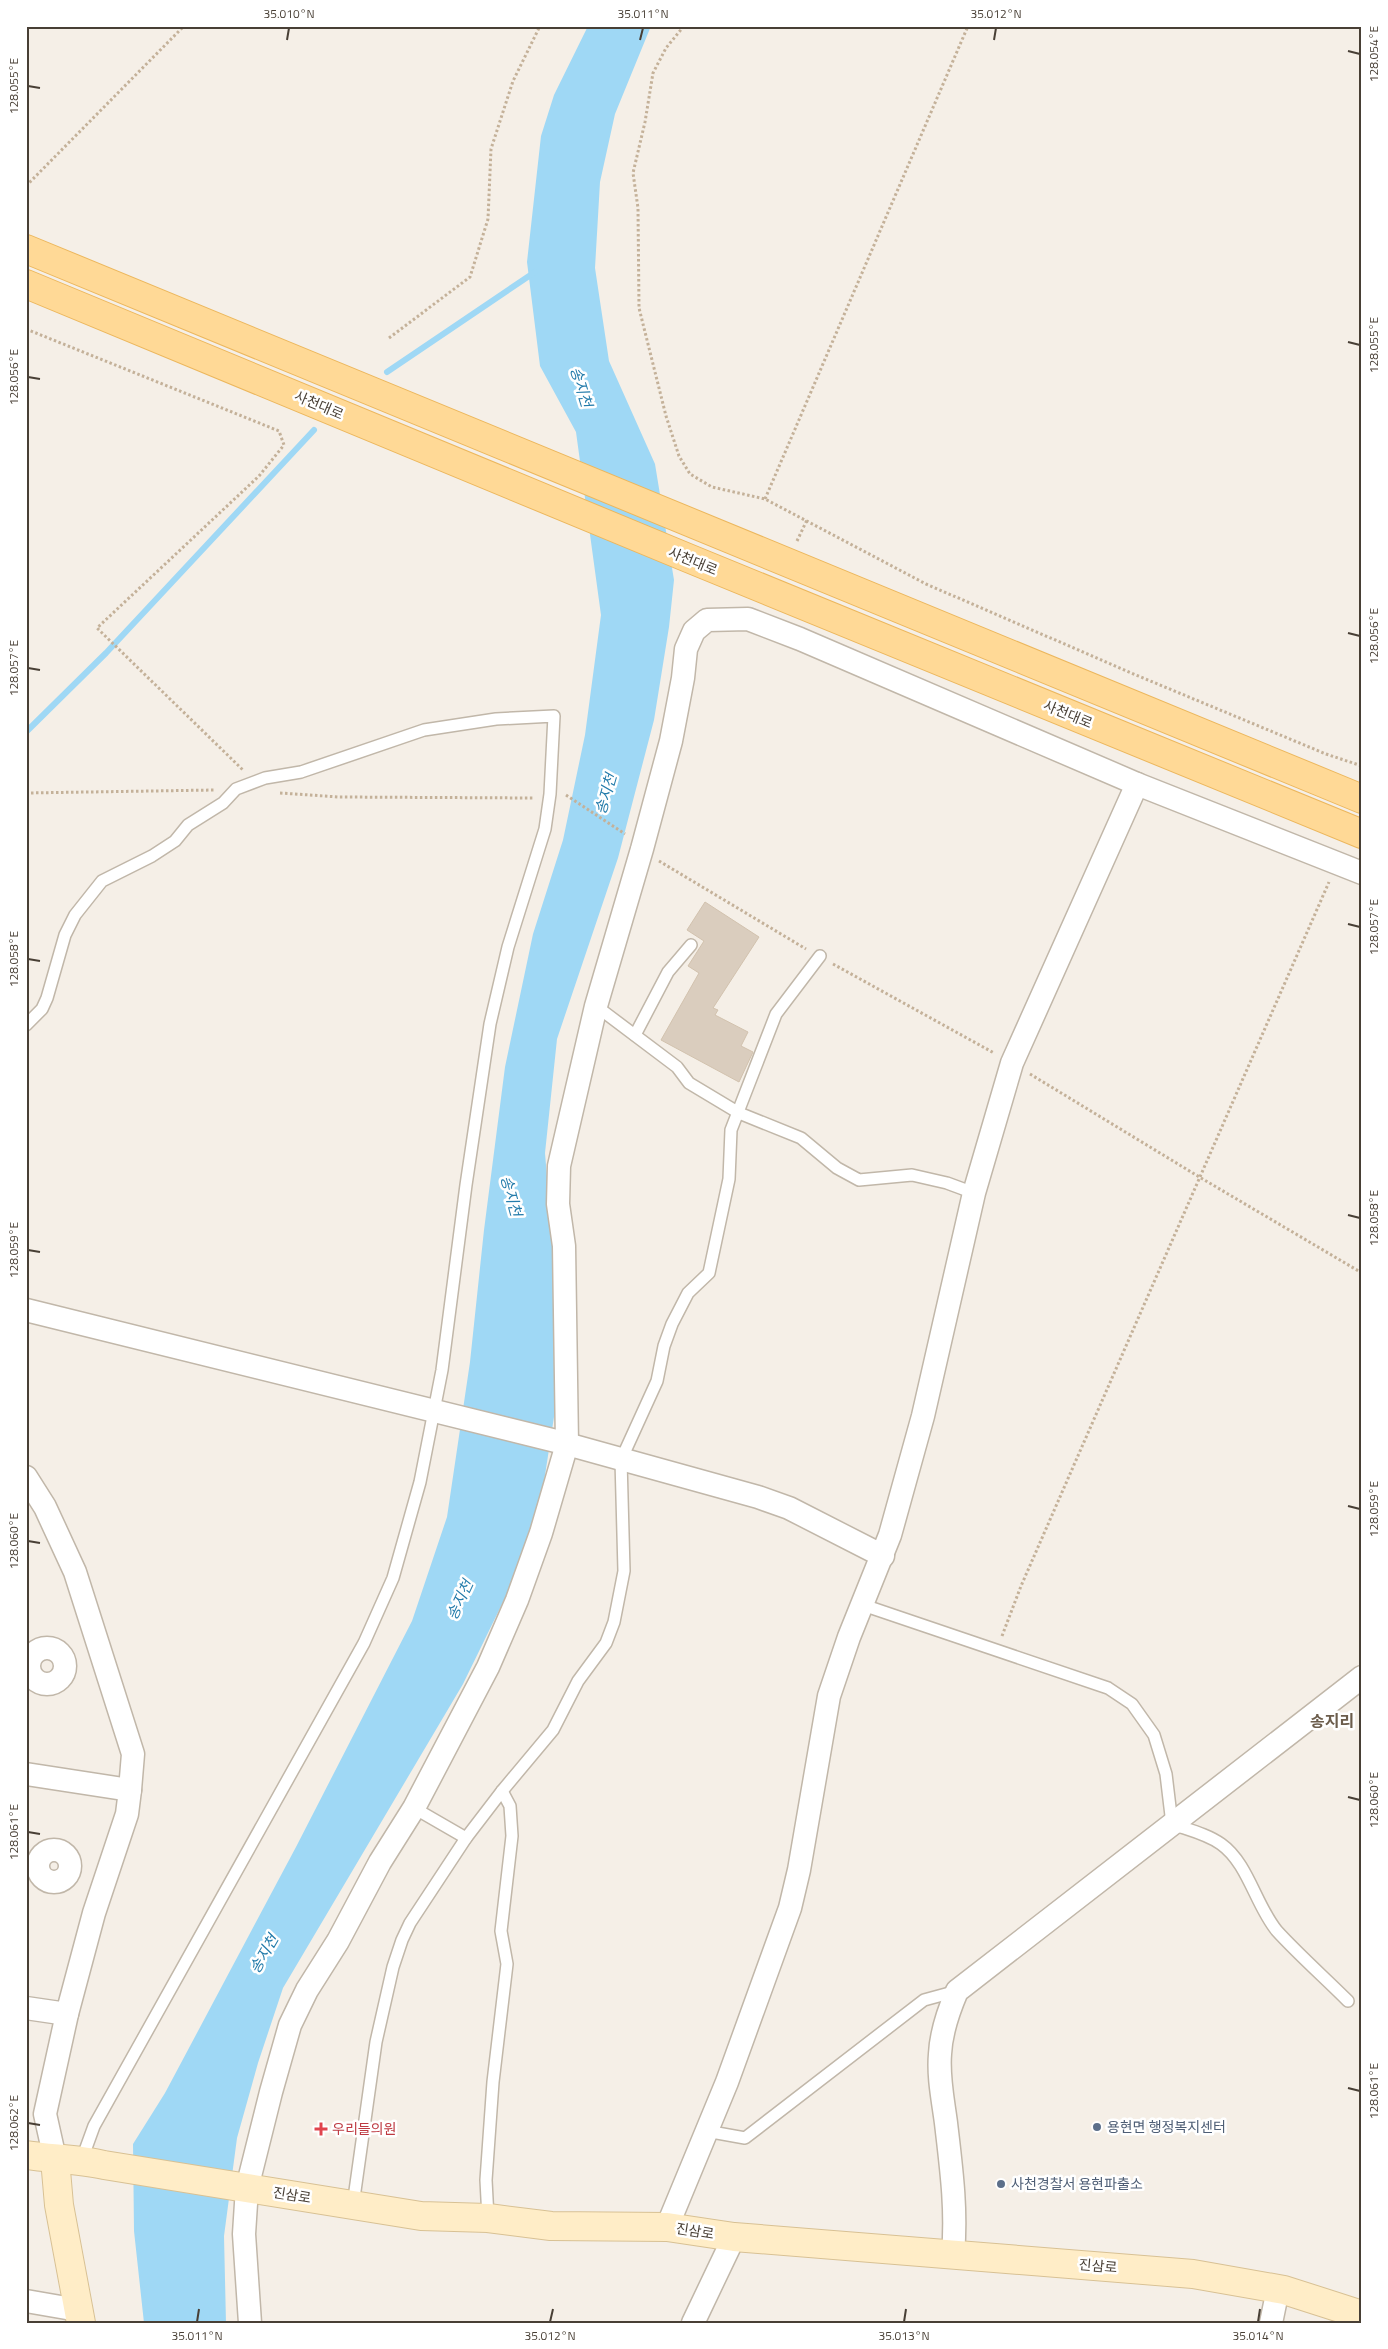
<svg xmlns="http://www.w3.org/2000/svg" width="1388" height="2349" font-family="'Titillium Web','Noto Sans KR',sans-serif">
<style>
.water{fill:#9fd8f5}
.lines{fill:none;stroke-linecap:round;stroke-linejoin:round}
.stream{stroke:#9fd8f5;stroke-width:6}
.building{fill:#dacdbe;stroke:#d2c2ae}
.lane-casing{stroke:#c1b7a9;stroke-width:14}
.street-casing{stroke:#c1b7a9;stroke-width:25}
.secondary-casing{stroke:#d8c194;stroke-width:30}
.primary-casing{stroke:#ecb75d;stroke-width:30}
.path{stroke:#c4b199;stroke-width:3;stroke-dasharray:2.5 2.5;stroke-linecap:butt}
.lane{stroke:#fff;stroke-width:11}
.street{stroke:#fff;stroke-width:22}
.secondary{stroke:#ffedc7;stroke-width:28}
.primary{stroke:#ffd996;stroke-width:28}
.ticks{fill:none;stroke:#483f35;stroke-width:2}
.service-dot{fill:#5c6f8a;stroke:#fff;stroke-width:2}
.health-dot{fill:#e0444e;stroke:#fff;stroke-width:2}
.labels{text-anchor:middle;stroke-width:5;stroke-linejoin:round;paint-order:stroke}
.street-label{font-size:14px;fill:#483f35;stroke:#fff}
.service-label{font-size:14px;fill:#4e5e75;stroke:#fff;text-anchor:start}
.health-label{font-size:14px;fill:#be3a42;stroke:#fff;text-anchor:start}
.water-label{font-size:15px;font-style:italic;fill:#247cab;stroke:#fff}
.quarter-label{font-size:16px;font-weight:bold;fill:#6c5d4c;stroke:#fff}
.neatline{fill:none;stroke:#483f35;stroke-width:2}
.ticks-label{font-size:12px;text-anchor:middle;fill:#483f35}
</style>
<rect width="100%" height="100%" fill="#f5efe7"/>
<!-- water -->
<polygon class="water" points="588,26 651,26 615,114 600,182 595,268 609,361 655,464 674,580 669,627 654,720 618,858 557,1039 545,1153 553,1249 556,1404 539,1514 524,1559 463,1684 283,1988 258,2063 237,2138 224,2236 226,2323 144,2323 134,2231 133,2144 165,2093 296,1847 412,1621 447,1517 470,1362 484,1230 505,1067 533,934 563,840 585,735 601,615 576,432 540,366 527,262 541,136 554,95"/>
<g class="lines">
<!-- stream -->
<g class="stream">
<polyline points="387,372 535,272"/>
<polyline points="26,732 106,653 314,430"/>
</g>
</g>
<!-- building -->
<polygon class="building" points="705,902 759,937 713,1008 718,1010 715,1015 748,1032 741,1046 753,1052 739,1082 661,1040 699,973 688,966 704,941 687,930"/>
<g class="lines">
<defs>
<g id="lane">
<polyline points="596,1006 677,1067 689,1083 739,1113 801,1138 837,1168 859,1180 912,1175 947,1183 974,1193"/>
<polyline points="26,1025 42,1009 47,998 65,935 75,915 102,881 152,856 175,841 188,825 223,803 236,789 265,778 301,772 424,730 496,719 554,716 550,794 545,829 508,947 490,1024 466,1185 442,1370 420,1482 393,1578 364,1643 94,2126 82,2159"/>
<polyline points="635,1035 668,972 691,945"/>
<path d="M863 1605 1108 1688 1132 1704 1154 1735 1166 1774 1172 1824C1189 1830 1207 1834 1221 1844 1248 1863 1256 1906 1277 1931 1299 1955 1325 1978 1348 2001"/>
<polyline points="414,1808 466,1838"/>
<polyline points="706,2131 745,2138 924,2000 957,1991"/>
<polyline points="353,2205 376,2042 393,1967 402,1940 410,1923 466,1838 502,1791 553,1730 578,1681 606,1643 614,1622 624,1571 621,1460 657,1381 664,1346 672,1324 688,1293 709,1273 729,1179 731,1130 776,1014 820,956"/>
<polyline points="488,2218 486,2180 493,2082 507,1964 501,1931 512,1836 510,1806 502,1791"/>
</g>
<g id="street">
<polyline points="26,1310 556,1441 758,1497 789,1508 883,1556"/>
<polyline points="26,1477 45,1507 75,1572 133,1754 130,1790"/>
<circle cx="47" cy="1666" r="18"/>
<polyline points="26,1774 130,1790 127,1814 94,1913 67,2014 26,2008"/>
<circle cx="54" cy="1866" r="16"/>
<polyline points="55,2159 45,2114 67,2014"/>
<polyline points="667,2227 727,2082 790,1908 799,1870 829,1696 849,1637 890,1535 923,1416 974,1193 1012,1063 1137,784"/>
<path d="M953 2253C957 2210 951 2166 946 2123 943 2100 938 2077 940 2054 941 2032 948 2012 957 1991L1362 1677"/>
<polyline points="26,2301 78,2310"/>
<polyline points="250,2323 244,2234 247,2188 271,2092 290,2025 307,1990 338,1941 380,1862 414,1808 488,1667 517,1600 541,1533 567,1444 564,1246 558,1204 559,1166 596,1006 642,849 671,741 683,678 686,649 694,631 707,620 748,619 800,639 1137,784 1362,873"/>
<polyline points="693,2323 734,2237"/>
<polyline points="1271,2323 1278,2289"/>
</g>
<g id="secondary">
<path d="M26 2155C53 2159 79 2159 104 2165L421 2216 488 2218 551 2226 667 2227 734 2237 1193 2274 1284 2290 1362 2315"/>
<polyline points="55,2159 59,2205 81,2323"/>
</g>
<g id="primary">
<polyline points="26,249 1362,799"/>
<polyline points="26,284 688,558 1362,834"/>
</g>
</defs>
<!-- lane casing -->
<use href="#lane" class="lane-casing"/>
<!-- street casing -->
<use href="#street" class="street-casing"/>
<!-- secondary casing -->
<use href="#secondary" class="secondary-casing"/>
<!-- primary casing -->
<use href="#primary" class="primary-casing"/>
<!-- path -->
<g class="path">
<polyline points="684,26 666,48 653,73 645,122 633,173 638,208 639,308 666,416 679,456 690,474 712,487 765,499 926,584 1136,675 1326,754 1362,766"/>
<polyline points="26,186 184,26"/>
<polyline points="26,329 279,431 284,445 259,476 97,628 244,771"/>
<polyline points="389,338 470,277 488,219 491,149 513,81 540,26"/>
<polyline points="765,499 968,26"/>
<polyline points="797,541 807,520"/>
<polyline points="26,793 214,790"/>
<polyline points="280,793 339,797 533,798"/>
<polyline points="566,795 625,834"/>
<polyline points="659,861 806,949"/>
<polyline points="833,964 994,1053"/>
<polyline points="1030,1074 1201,1178 1362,1273"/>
<polyline points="1002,1636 1021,1586 1329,882"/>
</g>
<!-- lane -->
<use href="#lane" class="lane"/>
<!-- street -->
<use href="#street" class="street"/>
<!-- secondary -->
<use href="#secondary" class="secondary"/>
<!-- primary -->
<use href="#primary" class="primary"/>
</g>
<!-- ticks -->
<path class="ticks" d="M287 40 289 28M640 40 643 28M994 40 996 28M1348 51 1360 54M28 86 40 88M1348 342 1360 345M28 377 40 379M1348 633 1360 636M28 668 40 670M1348 924 1360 927M28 959 40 961M1348 1215 1360 1218M28 1250 40 1252M1348 1506 1360 1509M28 1541 40 1543M1348 1797 1360 1800M28 1832 40 1834M1348 2088 1360 2091M28 2123 40 2125M197 2322 199 2309M550 2322 553 2309M904 2322 906 2309M1258 2322 1260 2309"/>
<!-- markers -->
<g class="service-dot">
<circle cx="1097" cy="2127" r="5"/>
<circle cx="1001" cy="2184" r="5"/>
</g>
<path class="health-dot" d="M318.5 2121.5h5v5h5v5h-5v5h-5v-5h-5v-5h5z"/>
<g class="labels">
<!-- street labels -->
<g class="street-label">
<text transform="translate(319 405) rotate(23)" y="5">사천대로</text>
<text transform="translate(693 561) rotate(22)" y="5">사천대로</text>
<text transform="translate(1068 714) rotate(22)" y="5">사천대로</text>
<text transform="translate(292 2195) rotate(9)" y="5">진삼로</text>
<text transform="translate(695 2231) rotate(9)" y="5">진삼로</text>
<text transform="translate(1098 2266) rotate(5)" y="5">진삼로</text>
</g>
<!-- service labels -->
<g class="service-label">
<text x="1107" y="2132">용현면 행정복지센터</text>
<text x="1011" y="2189">사천경찰서 용현파출소</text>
</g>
<!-- health labels -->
<g class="health-label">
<text x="332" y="2134">우리들의원</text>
</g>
<!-- water labels -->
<g class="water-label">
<text transform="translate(581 387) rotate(73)" y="5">송지천</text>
<text transform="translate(606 794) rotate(-74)" y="5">송지천</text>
<text transform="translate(511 1196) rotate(75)" y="5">송지천</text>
<text transform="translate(460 1600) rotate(-65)" y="5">송지천</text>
<text transform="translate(264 1954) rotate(-60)" y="5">송지천</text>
</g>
<!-- quarter labels -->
<g class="quarter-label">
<text x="1332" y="1727">송지리</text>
</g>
</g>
<!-- border -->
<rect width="1388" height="2349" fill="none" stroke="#ffffff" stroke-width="55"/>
<rect x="28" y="28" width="1332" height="2294" class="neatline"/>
<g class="ticks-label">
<text x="289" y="18">35.010°N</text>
<text x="643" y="18">35.011°N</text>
<text x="996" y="18">35.012°N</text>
<text transform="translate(1374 54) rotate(-90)" y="4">128.054°E</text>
<text transform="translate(14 86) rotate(-90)" y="4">128.055°E</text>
<text transform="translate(1374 345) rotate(-90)" y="4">128.055°E</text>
<text transform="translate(14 377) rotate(-90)" y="4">128.056°E</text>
<text transform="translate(1374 636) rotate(-90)" y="4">128.056°E</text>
<text transform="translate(14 668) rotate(-90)" y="4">128.057°E</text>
<text transform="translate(1374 927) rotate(-90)" y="4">128.057°E</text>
<text transform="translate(14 959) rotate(-90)" y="4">128.058°E</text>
<text transform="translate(1374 1218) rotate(-90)" y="4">128.058°E</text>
<text transform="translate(14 1250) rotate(-90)" y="4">128.059°E</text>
<text transform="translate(1374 1509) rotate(-90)" y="4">128.059°E</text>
<text transform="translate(14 1541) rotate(-90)" y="4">128.060°E</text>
<text transform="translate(1374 1800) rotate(-90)" y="4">128.060°E</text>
<text transform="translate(14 1832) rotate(-90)" y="4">128.061°E</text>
<text transform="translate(1374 2091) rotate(-90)" y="4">128.061°E</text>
<text transform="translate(14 2123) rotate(-90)" y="4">128.062°E</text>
<text x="197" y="2340">35.011°N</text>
<text x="550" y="2340">35.012°N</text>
<text x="904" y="2340">35.013°N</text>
<text x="1258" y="2340">35.014°N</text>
</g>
</svg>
